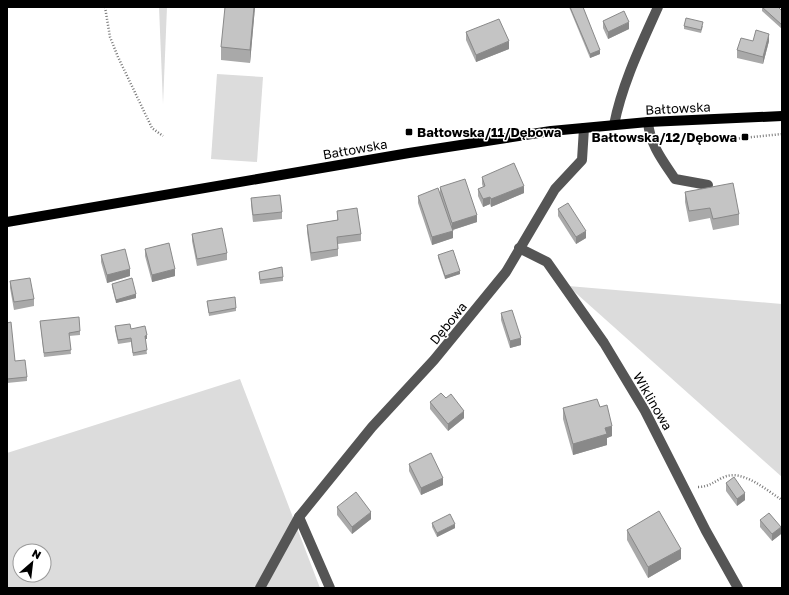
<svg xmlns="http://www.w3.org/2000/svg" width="789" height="595" font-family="'Golos Text',sans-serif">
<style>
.green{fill:#dcdcdc;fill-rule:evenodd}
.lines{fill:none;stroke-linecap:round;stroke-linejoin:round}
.path{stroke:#777;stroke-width:2.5;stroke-dasharray:1 2;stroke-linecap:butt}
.minor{stroke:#555;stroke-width:10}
.major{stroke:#000;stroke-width:10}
.wall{fill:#a9a9a9}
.shaded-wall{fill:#898989}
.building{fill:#c4c4c4;stroke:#898989}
.poi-dot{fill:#000;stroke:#fff;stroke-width:1.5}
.labels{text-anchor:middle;stroke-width:3;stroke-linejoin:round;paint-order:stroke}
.street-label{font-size:13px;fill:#000;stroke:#fff}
.poi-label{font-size:13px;font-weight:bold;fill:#000;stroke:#fff;text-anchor:start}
</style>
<rect width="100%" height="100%" fill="#fff"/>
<!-- green -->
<g class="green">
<polygon points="159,7 167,7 163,104"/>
<polygon points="217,74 263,77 257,162 211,159"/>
<polygon points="568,286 782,304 782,477"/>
<path d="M240 379 320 588H7V453ZM20 551H44V575H20Z"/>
</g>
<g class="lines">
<!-- path -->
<g class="path">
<polyline points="105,7 110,37 118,57 152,128 163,136"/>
<polyline points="664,136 733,139 782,134"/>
<path d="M698 487C709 487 715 481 724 477 743 469 766 490 782 500"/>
</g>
<!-- minor -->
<g class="minor">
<path d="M648 122C650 145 663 161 675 179L708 185"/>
<path d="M614 125C622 84 641 45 658 7"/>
<polyline points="519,248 547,262 604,343 645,411 706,531 738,588"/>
<polyline points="299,517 330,588"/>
<polyline points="260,588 299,517 372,427 434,360 506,272 555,189 582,160 584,128"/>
</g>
<!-- major -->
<polyline class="major" points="7,222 409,153 551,131 648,122 782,116"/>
</g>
<!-- wall -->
<g class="wall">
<polygon points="255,7 250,63 221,60 221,47"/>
<polygon points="569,7 583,7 600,54 590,58"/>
<polygon points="762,7 782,11 782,29 762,11"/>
<polygon points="603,21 629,29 608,39 603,28"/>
<polygon points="684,26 703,26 701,33 684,29"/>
<polygon points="466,32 509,49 476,62 466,40"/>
<polygon points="753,41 769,41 763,64 737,58 737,50"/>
<polygon points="482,177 524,193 491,207 490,204 483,207 478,196 478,189 483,187 482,184"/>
<polygon points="440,187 477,222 453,230 453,238 432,245 418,203 418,196 440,194"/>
<polygon points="685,192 739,214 739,225 713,230 710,218 689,222 685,202"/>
<polygon points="251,198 282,212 282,219 253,222 251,205"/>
<polygon points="558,209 586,238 576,244 558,216"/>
<polygon points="337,211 361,234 361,241 338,244 338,256 311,261 307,232 307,225 337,220"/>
<polygon points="192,234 227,253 227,260 197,266 192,241"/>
<polygon points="145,249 175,276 152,282 145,256"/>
<polygon points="101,255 130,276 107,283 101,262"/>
<polygon points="438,255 460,274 445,279 438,258"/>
<polygon points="259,272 283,277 283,281 260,284"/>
<polygon points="10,281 34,299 34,306 14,310 10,288"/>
<polygon points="112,284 136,298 116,303 112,287"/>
<polygon points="207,301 236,308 236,311 209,316"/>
<polygon points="501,313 521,345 510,348 501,320"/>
<polygon points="40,321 80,331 80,335 69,336 71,354 44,357"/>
<polygon points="7,323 15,361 27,377 27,381 7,383"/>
<polygon points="115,326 131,329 147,339 145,339 147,354 133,356 131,342 118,344 115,330"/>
<polygon points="446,398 464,418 448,431 430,409 430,402"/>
<polygon points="600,407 612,436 607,438 607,445 573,455 563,419 563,408"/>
<polygon points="409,464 443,485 421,495 409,471"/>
<polygon points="726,483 745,500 737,506 726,491"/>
<polygon points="337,507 371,519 352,534 337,515"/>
<polygon points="760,520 781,534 772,541 760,527"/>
<polygon points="432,523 455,528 437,537 432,527"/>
<polygon points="627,530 681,559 648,578 627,540"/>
</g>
<!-- shaded-wall -->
<g class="shaded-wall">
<polygon points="254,7 255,7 250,63 250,50"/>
<polygon points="629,22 629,29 608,39 608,32"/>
<polygon points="769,34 769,41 763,64 763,57"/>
<polygon points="509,41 509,49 476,62 476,55"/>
<polygon points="600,50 600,54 590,58 590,54"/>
<polygon points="524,186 524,193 491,207 491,199"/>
<polygon points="490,197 490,204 483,207 483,199"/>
<polygon points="477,215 477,222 452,230 452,223"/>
<polygon points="453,231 453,238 432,245 432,237"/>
<polygon points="586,231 586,238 576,244 576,237"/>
<polygon points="130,269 130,276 107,283 107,275"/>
<polygon points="175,269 175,276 152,282 152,275"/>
<polygon points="460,271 460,274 445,279 445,276"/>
<polygon points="136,294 136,298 116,303 116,300"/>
<polygon points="147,335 147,339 145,339 145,336"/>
<polygon points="521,338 521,345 510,348 510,341"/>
<polygon points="464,411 464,418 448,431 448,424"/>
<polygon points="612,426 612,436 607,438 607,445 573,455 573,444 605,428"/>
<polygon points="443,478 443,485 421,495 421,488"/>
<polygon points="745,493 745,500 737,506 737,499"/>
<polygon points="371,512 371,519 352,534 352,527"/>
<polygon points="455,524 455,528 437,537 437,533"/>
<polygon points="781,527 781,534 772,541 772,534"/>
<polygon points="681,549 681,559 648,578 648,567"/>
</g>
<!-- building -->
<g class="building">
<polygon points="225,7 254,7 250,50 221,47"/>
<polygon points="570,7 583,7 600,50 590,54"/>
<polygon points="762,7 778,7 782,11 782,25"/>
<polygon points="624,11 629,22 608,32 603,21"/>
<polygon points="686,18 703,22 701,30 684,26"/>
<polygon points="499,19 509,41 476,55 466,32"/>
<polygon points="756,30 769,34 763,57 737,50 741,38 753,41"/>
<polygon points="514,163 524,186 491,199 490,197 483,199 478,189 485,186 482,177"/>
<polygon points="465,179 477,215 452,223 440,187"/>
<polygon points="733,183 739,214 713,219 710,208 689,211 685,192"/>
<polygon points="438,188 453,231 432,237 418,196"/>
<polygon points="280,195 282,212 253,215 251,198"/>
<polygon points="568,203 586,231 576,237 558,209"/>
<polygon points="357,208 361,234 337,237 338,249 311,253 307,225 338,220 337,211"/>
<polygon points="222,228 227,253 197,259 192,234"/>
<polygon points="169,243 175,269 152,275 145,249"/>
<polygon points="125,249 130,269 107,275 101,255"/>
<polygon points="453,250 460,271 445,276 438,255"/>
<polygon points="282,267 283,277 260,280 259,272"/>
<polygon points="30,278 34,299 14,302 10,281"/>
<polygon points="132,278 136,294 116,300 112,284"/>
<polygon points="235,297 236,308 209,313 207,301"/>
<polygon points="512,310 521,338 510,341 501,313"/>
<polygon points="79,317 80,331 69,333 71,350 44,353 40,321"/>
<polygon points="11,322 15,361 25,360 27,377 7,379 7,323"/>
<polygon points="130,324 131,329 145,326 147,335 145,336 147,350 133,353 131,338 118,340 115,326"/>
<polygon points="441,393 446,398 451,394 464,411 448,424 430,402"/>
<polygon points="597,399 600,407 607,405 612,426 605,428 607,434 573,444 563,408"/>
<polygon points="431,453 443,478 421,488 409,464"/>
<polygon points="734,477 745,493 737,499 726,483"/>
<polygon points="356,492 371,512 352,527 337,507"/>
<polygon points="659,511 681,549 648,567 627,530"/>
<polygon points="769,513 781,527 772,534 760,520"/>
<polygon points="450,514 455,524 437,533 432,523"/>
</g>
<!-- markers -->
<g class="poi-dot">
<rect x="405" y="128" width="8" height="8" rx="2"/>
<rect x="741" y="133" width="8" height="8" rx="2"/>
</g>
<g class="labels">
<!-- street labels -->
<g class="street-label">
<text transform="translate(678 108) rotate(-3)" y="5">Bałtowska</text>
<text transform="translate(355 149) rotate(-10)" y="5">Bałtowska</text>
<text transform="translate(448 323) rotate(-51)" y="5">Dębowa</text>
<text transform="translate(653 401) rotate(60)" y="5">Wiklinowa</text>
</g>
<!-- poi labels -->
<g class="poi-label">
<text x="417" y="137">Bałtowska/11/Dębowa</text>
<text x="737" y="142" text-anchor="end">Bałtowska/12/Dębowa</text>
</g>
</g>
<!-- border -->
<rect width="789" height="595" fill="none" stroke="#000000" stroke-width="16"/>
<!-- north arrow -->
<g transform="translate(32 563) rotate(28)"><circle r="19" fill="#ffffff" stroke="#999999"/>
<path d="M0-3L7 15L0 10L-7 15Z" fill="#000000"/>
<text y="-6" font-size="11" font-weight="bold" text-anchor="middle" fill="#000000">N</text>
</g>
</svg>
